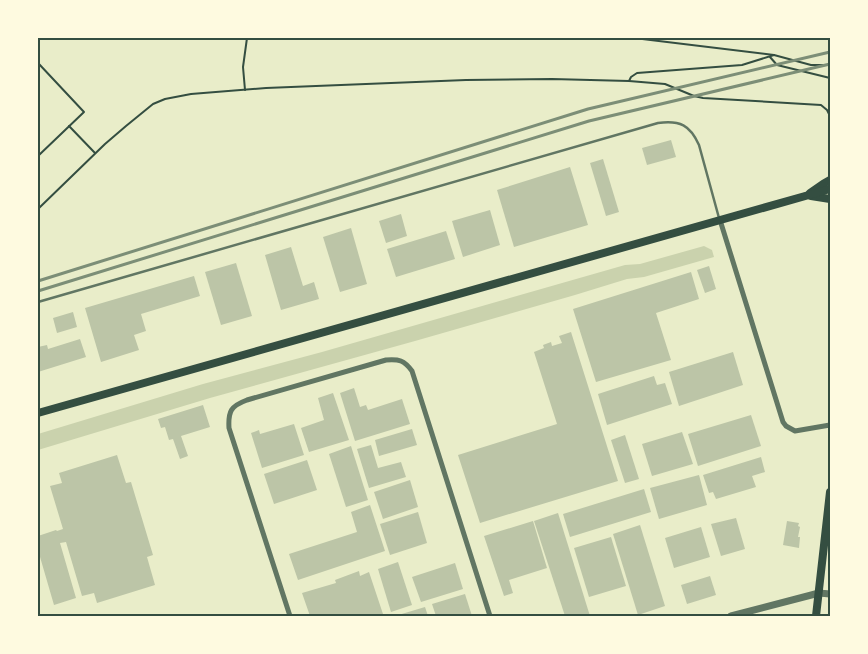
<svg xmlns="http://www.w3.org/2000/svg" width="868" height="654" font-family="Inter,sans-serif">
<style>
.green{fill:#cad2ad}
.building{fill:#bcc5a7}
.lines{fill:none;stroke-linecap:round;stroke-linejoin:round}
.path{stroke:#344e41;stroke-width:2}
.service{stroke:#617663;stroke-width:2.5}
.minor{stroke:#617663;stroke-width:5}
.tertiary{stroke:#617663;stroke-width:7}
.secondary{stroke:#344e41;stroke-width:8}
.rail{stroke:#7c8e77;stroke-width:3}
.neatline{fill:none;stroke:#344e41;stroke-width:2}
</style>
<rect width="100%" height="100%" fill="#e9edc9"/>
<!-- green -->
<polygon class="green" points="704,246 712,250 714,257 644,277 627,279 575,295 415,341 210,398 38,450 38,434 203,384 322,352 625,265 640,264"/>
<!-- building -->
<g class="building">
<polygon points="671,140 676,157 647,165 642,148"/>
<polygon points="603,159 619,212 606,216 590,163"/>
<polygon points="570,167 588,225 514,247 497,190"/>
<polygon points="490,210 500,245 463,257 452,221"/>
<polygon points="401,214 407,236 386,243 379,221"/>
<polygon points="351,228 367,284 340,292 323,237"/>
<polygon points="446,231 455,259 396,277 387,249"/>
<polygon points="291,247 303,286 314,282 319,299 281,310 265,255"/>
<polygon points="236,263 252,316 221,325 205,272"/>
<polygon points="709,266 716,289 705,293 697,270"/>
<polygon points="691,272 699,299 656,313 671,360 596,382 573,309"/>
<polygon points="194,276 200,296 141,314 146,331 134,335 139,350 101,362 85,308"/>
<polygon points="73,312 77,327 57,333 53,318"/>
<polygon points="571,332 618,481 480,523 458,455 557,424 534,352 544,348 543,345 551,342 552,346 562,343 559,336"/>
<polygon points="80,339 86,357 38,372 38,347 47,345 48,349"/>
<polygon points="733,352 743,385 679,406 669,372"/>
<polygon points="654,376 657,385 665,383 672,404 607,425 598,394"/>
<polygon points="354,388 360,407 366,405 368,410 402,399 410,424 355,441 340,393"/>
<polygon points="333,393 349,440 309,452 301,428 324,420 318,398"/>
<polygon points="203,405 210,427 181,436 188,456 180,459 173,439 169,440 165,427 161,428 158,419"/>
<polygon points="751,415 761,446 698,466 688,434"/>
<polygon points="294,424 304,455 262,468 251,433 259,430 260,434"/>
<polygon points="412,429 417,445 379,456 375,440"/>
<polygon points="682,432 693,464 652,476 642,444"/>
<polygon points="625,435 639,479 625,483 611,440"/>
<polygon points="371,445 378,468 401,462 406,477 369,488 357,449"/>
<polygon points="351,446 368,500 346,507 329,454"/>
<polygon points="117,455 126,483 131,482 153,555 147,557 155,585 97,603 94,593 82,596 66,542 60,543 76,598 54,605 38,550 38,536 56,530 57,531 63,529 50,486 62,483 59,473"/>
<polygon points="761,457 765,472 752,476 756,487 716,499 713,492 709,493 703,475"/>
<polygon points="307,460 317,490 274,504 264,474"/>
<polygon points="699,475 707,505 659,519 650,488"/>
<polygon points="410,480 418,507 383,519 374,492"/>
<polygon points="644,489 651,512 570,537 563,514"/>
<polygon points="370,505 385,551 298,580 289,554 357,532 351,512"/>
<polygon points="418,512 427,543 390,555 380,524"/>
<polygon points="558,513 590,616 565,616 534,521"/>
<polygon points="736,518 745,549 721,556 711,524"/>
<polygon points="533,521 547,568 509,580 513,593 504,596 484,536"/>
<polygon points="787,521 799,523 798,526 800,527 798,537 800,537 799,548 783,545"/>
<polygon points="640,525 665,606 638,615 613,534"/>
<polygon points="701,527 710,557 674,568 665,538"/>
<polygon points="611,537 626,586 589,597 574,548"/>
<polygon points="398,562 412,605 391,612 378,569"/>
<polygon points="455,563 463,589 421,602 412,577"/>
<polygon points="359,571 360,576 369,572 383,614 377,616 310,616 302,593 336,583 335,580"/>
<polygon points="710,576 716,595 687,604 681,585"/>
<polygon points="465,594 472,616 436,616 432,604"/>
<polygon points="425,607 428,616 395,616"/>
</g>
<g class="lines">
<!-- path -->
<g class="path">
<polyline points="634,38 774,55 811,65 830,65"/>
<polyline points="770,57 777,65 830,78"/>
<polyline points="38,66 39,64 84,112 38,156"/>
<polyline points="629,81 665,84 694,96 703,98 821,105 827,110 830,116"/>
<polyline points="245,90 243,67 247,38"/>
<polyline points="69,126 95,153"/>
<polyline points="38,209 105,144 126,126 153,104 165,99 191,94 266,88 466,80 552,79 629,81 631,77 637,73 742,65 774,55"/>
</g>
<!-- service -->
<path class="service" d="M38 302 658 123C680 120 690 125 699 145L719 218"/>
<!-- minor -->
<g class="minor">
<polyline points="720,220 783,422 786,426 795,431 830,425"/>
<path d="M290 616 229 428C228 411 231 406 247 400L386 360C399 359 404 360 412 371L490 616"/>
</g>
<!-- tertiary -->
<polyline class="tertiary" points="731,616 819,593 830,594"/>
<!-- secondary -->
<g class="secondary">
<polyline points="810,193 823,184 830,180"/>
<polyline points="811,196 830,199"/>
<polyline points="38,413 830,189"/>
<polyline points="816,616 830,492"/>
</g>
<!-- rail -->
<g class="rail">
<polyline points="38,281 588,109 830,52"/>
<polyline points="38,291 589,121 830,64"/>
</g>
</g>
<!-- border -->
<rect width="868" height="654" fill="none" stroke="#fefae0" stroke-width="78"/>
<rect x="39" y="39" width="790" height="576" class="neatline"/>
</svg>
